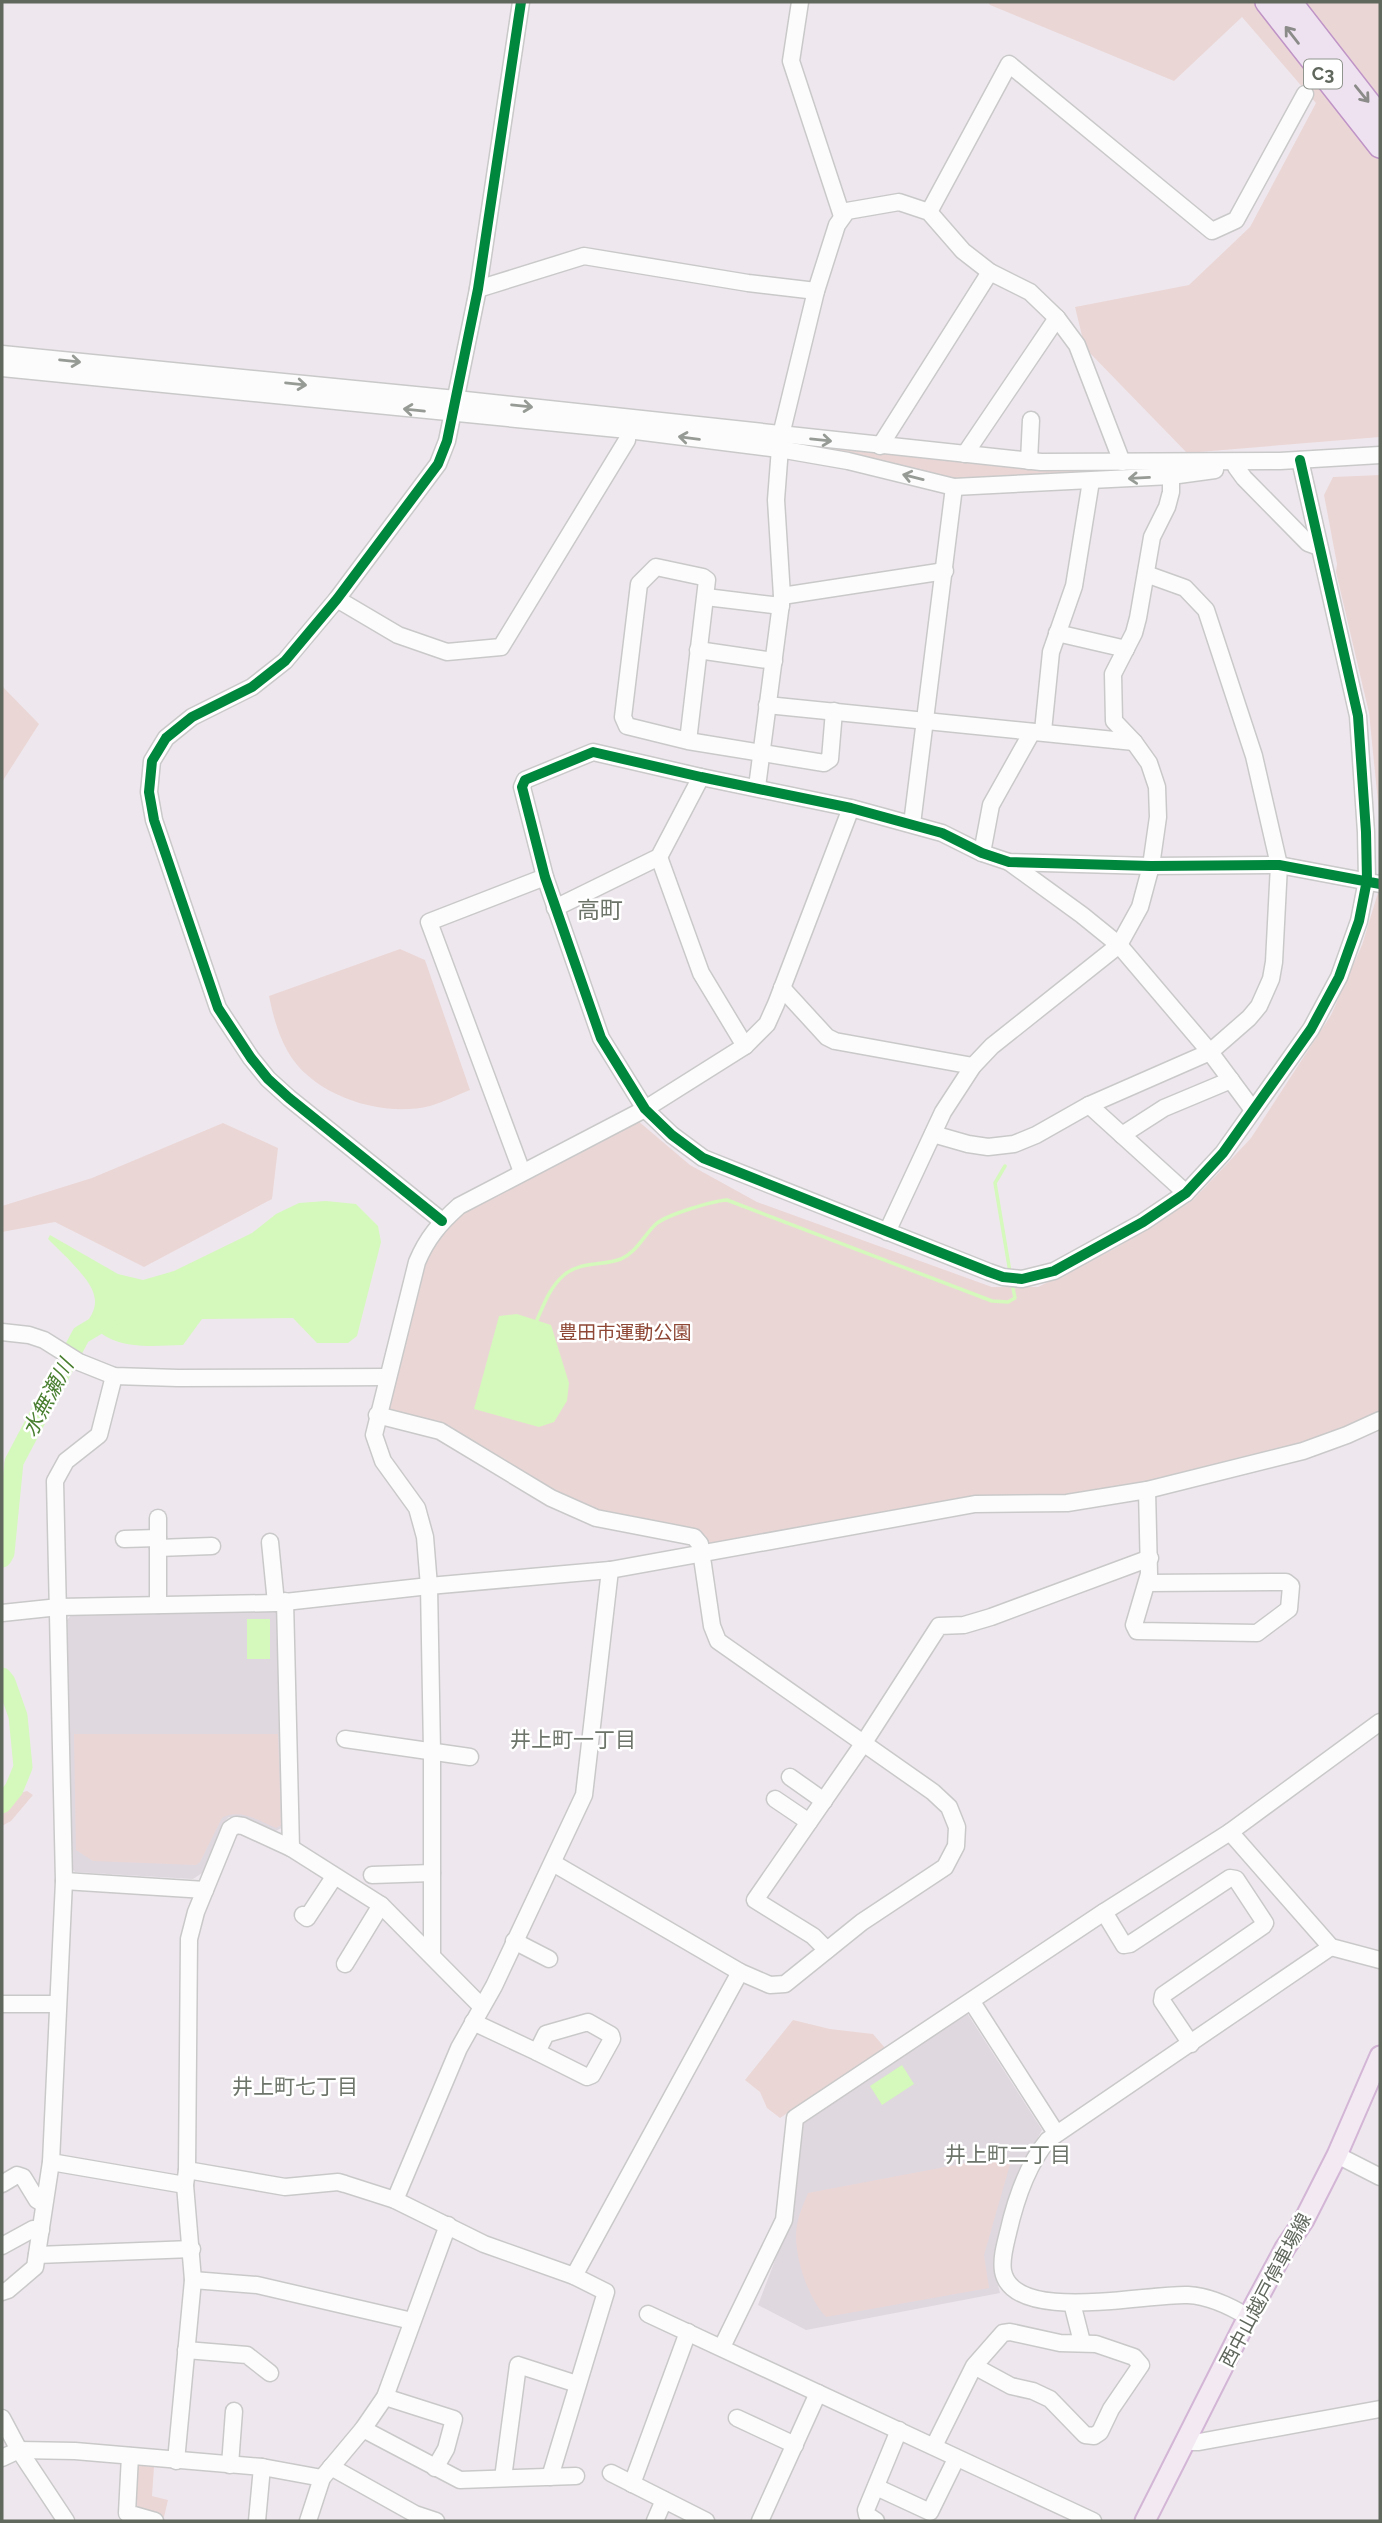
<svg xmlns="http://www.w3.org/2000/svg" width="1382" height="2523" font-family="Raleway,'Noto Sans JP',sans-serif">
<style>
.education{fill:#dfd8df}
.green{fill:#ebd6d6}
.water{fill:#d5f8bc}
.lines{fill:none;stroke-linecap:round;stroke-linejoin:round}
.stream{stroke:#d5f8bc;stroke-width:3.5}
.river{stroke:#d5f8bc;stroke-width:19}
.minor-casing{stroke:#cac9c9;stroke-width:19}
.major-casing{stroke:#d3b5d6;stroke-width:23}
.highway-casing{stroke:#bf94c6;stroke-width:26}
.minor{stroke:#fcfcfc;stroke-width:16}
.major{stroke:#f3e9f3;stroke-width:19}
.highway{stroke:#efe2f0;stroke-width:23}
.cycleway-casing{stroke:#fff;stroke-width:15}
.cycleway{stroke:#00873e;stroke-width:10}
.oneway{stroke:#8b8c89}
.oneway2{stroke:#979b95}
.labels{text-anchor:middle;stroke-width:5;stroke-linejoin:round;paint-order:stroke}
.shield{fill:#fff;stroke:#90958e;stroke-width:2}
.shield-label{font-size:18px;font-weight:bold;fill:#60675d}
.park-label{font-size:19px;fill:#8e4835;stroke:#fff}
.street-label{font-size:19px;fill:#60675d;stroke:#fff}
.water-label{font-size:21px;font-style:italic;fill:#497f30;stroke:#fff}
.neighbourhood-label{font-size:21px;fill:#6d7469;stroke:#fff}
.quarter-label{font-size:23px;fill:#6d7469;stroke:#fff}
</style>
<rect width="100%" height="100%" fill="#eee8ee"/>
<!-- education -->
<g class="education">
<polygon points="271,1609 276,1612 283,1827 276,1831 244,1817 229,1817 224,1822 202,1873 193,1879 75,1872 72,1869 67,1620 73,1613"/>
<polygon points="967,2013 1042,2130 1022,2167 995,2250 994,2270 1000,2293 806,2330 758,2305 790,2221 802,2119"/>
</g>
<!-- green -->
<g class="green">
<polygon points="988,2 1380,2 1380,437 1187,453 1085,348 1075,307 1189,285 1250,227 1316,103 1242,17 1174,81 990,5"/>
<polygon points="803,441 1215,466 964,481 929,476 802,445"/>
<polygon points="1380,475 1380,822 1369,713 1336,572 1337,564 1324,495 1333,477"/>
<polygon points="2,686 39,724 2,782"/>
<polygon points="1380,886 1380,1412 1301,1446 1143,1489 1056,1498 707,1550 701,1537 588,1513 383,1409 426,1253 459,1214 637,1120 690,1165 757,1202 992,1287 1038,1287 1116,1248 1193,1200 1251,1138 1331,1015 1362,945"/>
<path d="M400 949 425 960 470 1090C457 1095 444 1102 430 1106 382 1118 313 1096 288 1052 278 1034 273 1016 269 996Z"/>
<polygon points="223,1123 278,1148 272,1199 144,1267 55,1222 2,1232 2,1206 92,1178"/>
<path d="M74 1734H278L281 1825 276 1828C260 1821 239 1808 222 1818L200 1862 196 1865 93 1861 76 1850Z"/>
<polygon points="27,1791 33,1795 11,1821 2,1826 2,1807 17,1794"/>
<polygon points="793,2020 830,2029 873,2034 886,2049 780,2118 767,2108 760,2092 745,2080"/>
<path d="M1003 2156 1011 2161 984 2255 989 2288 826 2317C807 2297 792 2251 797 2225 799 2214 804 2203 808 2193Z"/>
<polygon points="133,2465 154,2467 152,2496 168,2500 164,2517 133,2507"/>
</g>
<!-- water -->
<g class="water">
<path d="M326 1201 356 1204 378 1226 381 1242 357 1336 348 1343H317L293 1318 202 1319 183 1345C148 1346 112 1351 88 1321 93 1313 97 1305 94 1295 91 1279 60 1251 48 1239L50 1235 118 1274 143 1280 174 1271 252 1233 276 1214 299 1203Z"/>
<polygon points="517,1314 551,1325 569,1383 567,1401 554,1422 539,1427 474,1409 499,1316"/>
<rect x="247" y="1619" width="23" height="40"/>
<polygon points="902,2065 914,2084 882,2105 870,2086"/>
</g>
<g class="lines">
<!-- stream -->
<g class="stream">
<polyline points="1005,1166 995,1183 1010,1272"/>
<path d="M537 1320C544 1304 550 1287 564 1275 580 1261 603 1266 621 1259 637 1252 644 1235 656 1224 666 1215 712 1201 727 1200L992 1301 1008 1302 1015 1298 1012 1283"/>
</g>
<!-- river -->
<g class="river">
<polyline points="2,1558 5,1553 14,1462 81,1335 116,1314"/>
<polyline points="2,1677 6,1682 18,1716 23,1767 14,1789 2,1804"/>
</g>
<defs>
<g id="minor">
<polyline points="800,2 791,61 842,216"/>
<polyline points="929,212 1009,64 1212,231 1236,220 1305,94"/>
<polyline points="478,289 584,256 748,283 816,291"/>
<polyline points="2,354 456,399 1041,462 1280,461 1380,455"/>
<polyline points="2,368 628,430 779,449 848,461 954,487 1171,476 1215,470"/>
<polyline points="880,446 990,272"/>
<polyline points="965,454 1057,318"/>
<polyline points="1300,460 1358,716 1366,832 1367,880 1359,921 1339,977 1311,1029 1223,1153 1186,1193 1143,1222 1054,1271 1022,1279 1003,1277 989,1272 703,1158 672,1135 645,1109 601,1038 545,877 522,787 525,780 593,752 701,777 851,808 942,833 982,853 1009,862 1151,866 1279,865 1380,884"/>
<polyline points="1029,461 1031,420"/>
<polyline points="1236,467 1244,478 1308,543 1319,547"/>
<polyline points="782,596 945,571"/>
<polyline points="706,597 781,606"/>
<polyline points="337,599 398,635 447,652 501,647 627,440 628,430"/>
<polyline points="1057,633 1126,649"/>
<polyline points="698,650 774,661"/>
<polyline points="767,705 1134,742"/>
<polyline points="1043,731 1051,652 1074,586 1091,481"/>
<polyline points="688,741 707,580 703,577 656,567 639,584 623,717 627,726 688,741 824,763 830,759 834,711"/>
<polyline points="757,787 782,596 776,500 781,435 816,291 837,225 847,211 899,202 929,212 963,251 990,272 1030,292 1057,318 1077,345 1122,462"/>
<polyline points="912,824 954,487"/>
<polyline points="982,853 991,805 1032,732"/>
<polyline points="659,857 701,973 745,1046"/>
<polyline points="1009,862 1082,915 1119,945 1210,1052 1253,1110"/>
<polyline points="555,908 659,857 701,777"/>
<polyline points="782,988 827,1037 835,1041 973,1066"/>
<polyline points="1089,1105 1186,1193"/>
<polyline points="933,1134 968,1144 988,1147 1014,1144 1036,1135 1089,1105 1210,1052 1249,1018 1259,1006 1271,979 1274,962 1279,865 1254,756 1206,610 1185,588 1146,574"/>
<polyline points="1122,1135 1164,1108 1231,1080"/>
<polyline points="522,1172 429,922 545,877"/>
<polyline points="442,1221 289,1098 268,1079 251,1058 218,1008 154,820 149,792 152,761 166,738 192,717 252,687 285,661 337,599 438,464 447,441 478,289 521,2"/>
<polyline points="887,1232 943,1112 973,1066 992,1046 1119,945 1140,907 1151,866 1158,817 1157,787 1149,763 1134,742 1114,721 1113,674 1134,633 1138,618 1152,537 1167,507 1171,492 1171,476"/>
<polyline points="2,1332 29,1335 44,1340 79,1362 114,1376 178,1378 387,1377"/>
<polyline points="377,1415 440,1431 551,1498 596,1518 694,1537 700,1544 712,1626 718,1641 933,1792 949,1807 957,1827 956,1846 945,1867 862,1922 785,1984 770,1985 740,1972 553,1863"/>
<polyline points="1147,1490 1149,1574 1134,1625 1137,1631 1257,1633 1289,1609 1291,1586 1286,1582 1148,1583"/>
<polyline points="158,1518 158,1605"/>
<polyline points="124,1539 158,1538"/>
<polyline points="270,1542 276,1603"/>
<polyline points="158,1548 212,1546"/>
<polyline points="285,1601 291,1848"/>
<polyline points="2,1613 59,1607 276,1603 429,1586 610,1570 975,1504 1067,1503 1147,1490 1303,1451 1347,1435 1380,1420"/>
<polyline points="345,1739 470,1757"/>
<polyline points="790,1777 824,1801"/>
<polyline points="775,1799 809,1822"/>
<polyline points="1230,1832 1331,1947 1380,1960"/>
<polyline points="372,1875 432,1873"/>
<polyline points="64,1881 205,1890"/>
<polyline points="1104,1912 1124,1945 1130,1944 1230,1878 1236,1879 1265,1923 1263,1926 1163,1995 1162,2001 1191,2044"/>
<polyline points="303,1915 307,1918 334,1877"/>
<polyline points="514,1941 549,1959"/>
<polyline points="827,1950 813,1936 755,1900 863,1744 939,1626 964,1625 991,1617 1150,1558"/>
<path d="M432 1954V1751L429 1586 425 1537 417 1508 383 1461 374 1435 417 1262C427 1238 440 1223 459 1206L645 1109 745 1046 767 1024 776 1004 851 808"/>
<polyline points="345,1964 381,1905"/>
<polyline points="972,2002 1056,2133"/>
<polyline points="2,2004 57,2004"/>
<polyline points="473,2022 537,2052"/>
<polygon points="588,2022 611,2035 612,2039 592,2075 587,2077 537,2052 546,2034"/>
<polyline points="1337,2155 1380,2177"/>
<polyline points="51,2162 185,2185"/>
<polyline points="187,2170 285,2187 338,2182 345,2184 395,2200 484,2244 574,2276 606,2292 550,2477"/>
<polyline points="2,2184 17,2175 23,2177 37,2200 44,2204"/>
<polyline points="395,2200 459,2048 494,1986 584,1795 610,1570"/>
<polyline points="2,2246 33,2229 41,2230"/>
<polyline points="37,2255 192,2249"/>
<polyline points="574,2276 740,1972"/>
<polyline points="193,2280 257,2285 412,2321"/>
<polyline points="2,2292 8,2290 35,2267 51,2162 64,1881 55,1481 66,1461 99,1435 114,1376"/>
<polyline points="1072,2303 1082,2342"/>
<polyline points="648,2314 1093,2521"/>
<path d="M1248 2317C1230 2306 1209 2296 1188 2295 1147 2293 1013 2325 1003 2271 1001 2259 1005 2245 1008 2233 1015 2202 1027 2165 1048 2140L1331 1947"/>
<polyline points="722,2347 784,2220 795,2118 1104,1912 1230,1832 1380,1722"/>
<polyline points="186,2350 247,2355 270,2373"/>
<polyline points="385,2397 454,2419 446,2449 435,2468"/>
<polyline points="2,2418 19,2450 66,2521"/>
<polyline points="737,2418 795,2445"/>
<polyline points="363,2429 460,2480 576,2476"/>
<polyline points="1185,2442 1199,2442 1380,2409"/>
<polyline points="934,2446 974,2366 1011,2386 1033,2391 1050,2399 1085,2435 1094,2436 1100,2432 1111,2409 1141,2365 1134,2357 1096,2344 1060,2343 1010,2332 1003,2333 974,2366"/>
<polyline points="130,2456 127,2513 155,2521"/>
<polyline points="2,2458 19,2450 75,2451 262,2467 322,2478"/>
<polyline points="176,2461 193,2280 185,2185 187,2170 189,1939 196,1912 230,1829 236,1825 243,1826 291,1848 381,1905 481,2006"/>
<polyline points="230,2465 234,2411"/>
<polyline points="331,2467 415,2514 436,2521"/>
<polyline points="611,2473 706,2521"/>
<polyline points="503,2478 518,2365 577,2384"/>
<polyline points="632,2484 688,2332"/>
<polyline points="876,2487 930,2512 956,2459"/>
<polyline points="257,2521 262,2467"/>
<polyline points="308,2521 322,2478 363,2429 385,2397 448,2225"/>
<polyline points="655,2521 664,2500"/>
<polyline points="760,2521 818,2393"/>
<polyline points="876,2521 867,2515 866,2510 899,2430"/>
</g>
<polyline id="major" points="1145,2521 1248,2317 1285,2248 1304,2220 1337,2155 1380,2056"/>
<g id="highway">
<polyline points="1267,2 1380,146"/>
<polyline points="1290,2 1380,118"/>
</g>
</defs>
<!-- minor casing -->
<use href="#minor" class="minor-casing"/>
<!-- major casing -->
<use href="#major" class="major-casing"/>
<!-- highway casing -->
<use href="#highway" class="highway-casing"/>
<!-- minor -->
<use href="#minor" class="minor"/>
<!-- major -->
<use href="#major" class="major"/>
<!-- highway -->
<use href="#highway" class="highway"/>
<defs>
<g id="cycleway">
<polyline points="1300,460 1358,716 1366,832 1367,880 1359,921 1339,977 1311,1029 1223,1153 1186,1193 1143,1222 1054,1271 1022,1279 1003,1277 989,1272 703,1158 672,1135 645,1109 601,1038 545,877 522,787 525,780 593,752 701,777 851,808 942,833 982,853 1009,862 1151,866 1279,865 1380,884"/>
<polyline points="442,1221 289,1098 268,1079 251,1058 218,1008 154,820 149,792 152,761 166,738 192,717 252,687 285,661 337,599 438,464 447,441 478,289 521,2"/>
</g>
</defs>
<!-- cycleway casing -->
<use href="#cycleway" class="cycleway-casing"/>
<!-- cycleway -->
<use href="#cycleway" class="cycleway"/>
</g>
<!-- one-way arrows -->
<defs><path id="oneway-shaft" d="M-6 0H5M1.5-3L5.5 0L1.5 3" fill="none" stroke-width="1.6" stroke-linecap="round" stroke-linejoin="round" transform="scale(1.75)"/></defs>
<g class="oneway">
<use href="#oneway-shaft" transform="translate(1292 35) rotate(-128)"/>
<use href="#oneway-shaft" transform="translate(1362 94) rotate(51)"/>
</g>
<g class="oneway2">
<use href="#oneway-shaft" transform="translate(70 361) rotate(6)"/>
<use href="#oneway-shaft" transform="translate(296 384) rotate(6)"/>
<use href="#oneway-shaft" transform="translate(522 406) rotate(6)"/>
<use href="#oneway-shaft" transform="translate(414 410) rotate(-174)"/>
<use href="#oneway-shaft" transform="translate(689 438) rotate(-173)"/>
<use href="#oneway-shaft" transform="translate(821 440) rotate(6)"/>
<use href="#oneway-shaft" transform="translate(913 477) rotate(-166)"/>
<use href="#oneway-shaft" transform="translate(1139 478) rotate(177)"/>
</g>
<g class="labels">
<!-- shield labels -->
<rect class="shield" x="1304" y="59.5" width="38" height="29" rx="5"/>
<g class="shield-label">
<text x="1323" y="80">C3</text>
</g>
<!-- park labels -->
<g class="park-label">
<text x="625" y="1339">豊田市運動公園</text>
</g>
<!-- street labels -->
<g class="street-label">
<text transform="translate(1265 2290) rotate(-62)" y="7">西中山越戸停車場線</text>
</g>
<!-- water labels -->
<g class="water-label">
<text transform="translate(48 1398) rotate(-62)" y="7">水無瀬川</text>
</g>
<!-- neighbourhood labels -->
<g class="neighbourhood-label">
<text x="573" y="1747">井上町一丁目</text>
<text x="295" y="2094">井上町七丁目</text>
<text x="1008" y="2162">井上町二丁目</text>
</g>
<!-- quarter labels -->
<g class="quarter-label">
<text x="600" y="918">高町</text>
</g>
</g>
<!-- border -->
<rect width="1382" height="2523" fill="none" stroke="#60675d" stroke-width="7"/>
</svg>
